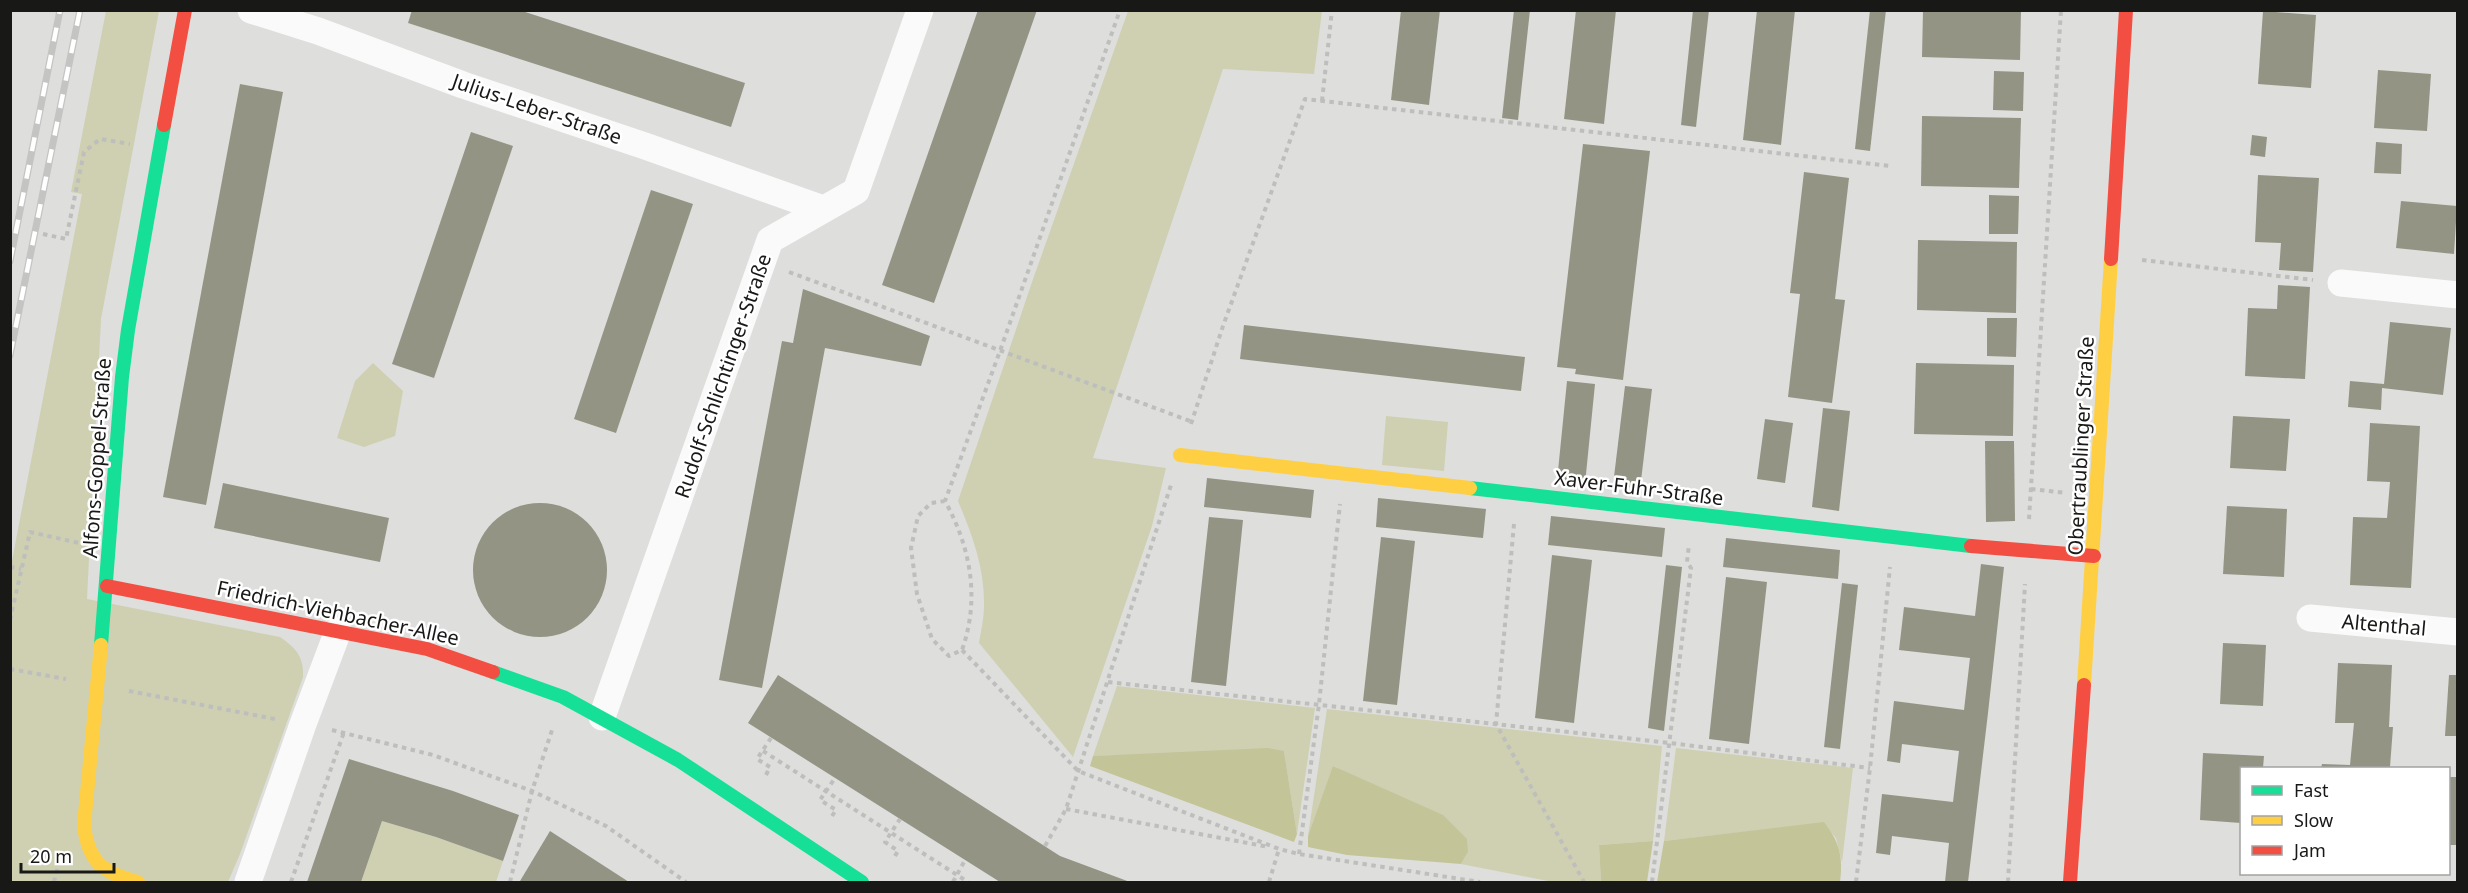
<svg xmlns="http://www.w3.org/2000/svg" width="2468" height="893" font-family="'Noto Sans',sans-serif">
<style>
.green{fill:#cfd0b1}
.forest{fill:#c4c499}
.building{fill:#949484}
.lines{fill:none;stroke-linecap:round;stroke-linejoin:round}
.path{stroke:#bebebd;stroke-width:4;stroke-dasharray:4.5 4.5;stroke-linecap:butt}
.street{stroke:#fafafa;stroke-width:27}
.fast{stroke:#16e098;stroke-width:14}
.slow{stroke:#ffcf43;stroke-width:14}
.jam{stroke:#f24e42;stroke-width:14}
.rail-casing{stroke:#c4c4c2;stroke-width:7}
.rail{stroke:#fff;stroke-width:4.5;stroke-dasharray:14;stroke-linecap:butt}
.labels{text-anchor:middle;stroke-width:5;stroke-linejoin:round;paint-order:stroke}
.street-label{font-size:20px;fill:#181816;stroke:#fff}
</style>
<rect width="100%" height="100%" fill="#dededc"/>
<!-- green -->
<g class="green">
<path d="M106 11H159L101 319 87 599 280 637C296 648 304 657 303 677L240 854 228 882H11V566L82 194 71 192Z"/>
<path d="M1128 11H1322L1314 74 1223 69 1093 458 1166 468 1152 526 1073 757 979 643C981 631 984 618 984 606 985 569 972 534 958 501L1031 285Z"/>
<polygon points="373,363 403,391 395,436 364,447 337,438 355,381"/>
<polygon points="1386,416 1448,422 1444,471 1382,465"/>
<polygon points="1117,686 1315,708 1297,834 1284,751 1093,756"/>
<polygon points="1327,709 1662,746 1653,841 1599,845 1601,882 1553,882 1461,864 1468,852 1334,766 1308,836"/>
<polygon points="1676,748 1853,768 1842,862 1836,838 1823,823 1664,841"/>
<polygon points="382,821 436,837 503,861 496,882 361,882"/>
</g>
<!-- forest -->
<g class="forest">
<polygon points="1268,748 1284,751 1297,834 1294,842 1090,766 1093,756"/>
<polygon points="1333,766 1443,815 1467,839 1468,852 1461,864 1347,855 1308,847 1308,836"/>
<path d="M1824 822C1840 843 1843 856 1840 882H1657L1664 841Z"/>
<polygon points="1653,841 1647,882 1601,882 1599,845"/>
</g>
<!-- building -->
<g class="building">
<polygon points="412,10 519,10 745,83 731,127 408,23"/>
<polygon points="978,10 1037,10 934,303 882,285"/>
<polygon points="1401,10 1440,10 1429,105 1391,100"/>
<polygon points="1514,10 1530,10 1518,120 1502,118"/>
<polygon points="1576,10 1616,10 1604,124 1564,119"/>
<polygon points="1693,10 1709,10 1696,127 1681,125"/>
<polygon points="1757,10 1795,10 1781,145 1743,140"/>
<polygon points="1870,10 1886,10 1870,151 1855,149"/>
<polygon points="1923,10 2021,10 2020,60 1922,57"/>
<polygon points="2263,11 2316,15 2311,88 2258,84"/>
<polygon points="2378,70 2431,74 2427,131 2374,128"/>
<polygon points="1994,71 2024,72 2023,111 1993,110"/>
<polygon points="240,84 283,92 206,505 163,497"/>
<polygon points="1922,116 2021,118 2019,188 1921,186"/>
<polygon points="471,132 513,146 434,378 392,364"/>
<polygon points="2252,135 2267,137 2265,157 2250,155"/>
<polygon points="2376,142 2402,144 2401,174 2374,173"/>
<polygon points="1583,144 1650,151 1623,380 1575,374 1576,369 1557,367"/>
<polygon points="1804,172 1849,178 1835,299 1845,300 1832,403 1788,397 1800,294 1790,293"/>
<polygon points="2258,175 2319,178 2313,272 2279,270 2281,243 2255,242"/>
<polygon points="651,190 693,204 616,433 574,419"/>
<polygon points="1989,195 2019,196 2018,234 1989,234"/>
<polygon points="2401,201 2457,206 2454,254 2396,248"/>
<polygon points="1918,240 2017,242 2016,313 1917,310"/>
<polygon points="2278,285 2310,287 2305,379 2245,376 2248,308 2277,309"/>
<polygon points="803,289 930,336 921,366 825,348 762,688 719,680 782,341 793,343"/>
<polygon points="1987,318 2017,318 2016,357 1987,356"/>
<polygon points="2390,322 2451,328 2443,395 2382,388 2381,410 2348,407 2350,381 2384,384"/>
<polygon points="1244,325 1525,357 1521,391 1240,359"/>
<polygon points="1916,363 2014,365 2013,436 1914,434"/>
<polygon points="1567,381 1595,384 1585,484 1557,481"/>
<polygon points="1625,386 1652,389 1640,489 1613,485"/>
<polygon points="1823,408 1850,411 1839,511 1812,507"/>
<polygon points="2233,416 2290,419 2286,471 2230,468"/>
<polygon points="1765,419 1793,423 1785,483 1757,479"/>
<polygon points="2370,423 2420,426 2411,588 2350,585 2353,517 2387,518 2390,482 2367,481"/>
<polygon points="1985,441 2014,441 2015,521 1986,522"/>
<polygon points="1207,478 1314,490 1311,518 1204,507"/>
<polygon points="223,483 389,518 380,562 214,528"/>
<polygon points="1378,498 1486,509 1483,538 1376,527"/>
<circle cx="540" cy="570" r="67"/>
<polygon points="2227,506 2287,509 2284,577 2223,574"/>
<polygon points="1551,516 1665,528 1662,557 1548,545"/>
<polygon points="1209,517 1243,520 1226,686 1191,682"/>
<polygon points="1381,537 1415,541 1397,705 1363,701"/>
<polygon points="1726,538 1840,550 1838,579 1723,567"/>
<polygon points="1552,555 1592,560 1574,723 1535,718"/>
<polygon points="1981,564 2004,567 1988,713 1968,882 1945,882 1949,843 1892,836 1890,855 1876,853 1882,794 1953,802 1959,751 1902,744 1900,763 1887,761 1894,701 1964,710 1970,658 1899,650 1904,607 1975,616"/>
<polygon points="1666,565 1682,567 1664,731 1648,728"/>
<polygon points="1726,577 1767,582 1749,744 1709,739"/>
<polygon points="1842,583 1858,585 1840,749 1824,747"/>
<polygon points="2223,643 2266,645 2263,706 2220,704"/>
<polygon points="2338,663 2392,665 2389,727 2393,727 2390,767 2321,768 2322,764 2350,765 2354,723 2335,723"/>
<polygon points="778,675 1060,856 1130,882 1000,882 748,723"/>
<polygon points="2449,675 2457,675 2457,736 2445,736"/>
<polygon points="2203,753 2264,756 2263,768 2241,768 2241,823 2200,820"/>
<polygon points="349,759 453,791 519,815 503,861 436,837 382,821 361,882 307,882"/>
<rect x="2448" y="777" width="9" height="68"/>
<polygon points="550,831 629,882 520,881"/>
</g>
<g class="lines">
<!-- path -->
<g class="path">
<polyline points="1322,101 1332,10"/>
<polyline points="43,234 66,239 84,152 100,139 130,144"/>
<polyline points="2142,260 2313,280"/>
<polyline points="789,272 1190,421"/>
<polyline points="1191,424 1223,326 1305,99 1890,166"/>
<polyline points="2031,489 2066,493"/>
<path d="M945 501 931 503 918 516 911 548 917 594 932 639 949 656 962 650C980 599 971 548 945 501L1000 351 1120 10"/>
<polyline points="2029,519 2061,10"/>
<polyline points="1514,524 1496,724 1584,882"/>
<polyline points="10,567 21,569"/>
<polyline points="10,620 30,532 79,543"/>
<polyline points="962,650 1078,771 1279,849 1299,854 1480,882"/>
<polyline points="10,669 66,679"/>
<polyline points="1108,682 1670,743 1870,768"/>
<polyline points="129,691 275,719"/>
<polyline points="332,730 433,755 532,791 606,826 686,882"/>
<polyline points="763,751 968,882"/>
<polyline points="766,775 770,767 757,759 771,738"/>
<polyline points="1066,809 1269,847"/>
<polyline points="832,816 836,810 820,800 835,778"/>
<polyline points="1045,846 1066,809 1171,485"/>
<polyline points="1299,854 1319,704 1340,504"/>
<polyline points="895,856 898,851 885,842 900,819"/>
<polyline points="54,882 59,863"/>
<polyline points="291,882 344,732"/>
<polyline points="510,882 532,791 553,727"/>
<polyline points="953,882 965,860"/>
<polyline points="1269,882 1279,849"/>
<polyline points="1652,882 1691,568 1687,562 1689,545"/>
<polyline points="1856,882 1870,768 1890,567"/>
<polyline points="2008,882 2025,584"/>
</g>
<!-- street -->
<g class="street">
<polyline points="251,10 318,31 463,85 645,146 823,209"/>
<polyline points="2341,283 2458,295"/>
<polyline points="2310,618 2458,632"/>
<polyline points="602,717 770,240 856,191 920,10"/>
<polyline points="248,882 303,724 338,631"/>
</g>
<!-- fast -->
<g class="fast">
<polyline points="1470,488 1971,546"/>
<polyline points="101,645 122,377 128,330 164,125"/>
<polyline points="493,672 563,697 678,760 862,882"/>
</g>
<!-- slow -->
<g class="slow">
<polyline points="1180,455 1470,488"/>
<path d="M101 645 84 825C88 862 103 873 138 882"/>
<polyline points="2084,685 2111,259"/>
</g>
<!-- jam -->
<g class="jam">
<polyline points="164,125 185,10"/>
<polyline points="2111,259 2126,10"/>
<polyline points="1971,546 2094,556"/>
<polyline points="107,586 427,649 493,672"/>
<polyline points="2070,882 2084,685"/>
</g>
<defs>
<g id="rail">
<polyline points="10,261 60,10"/>
<polyline points="10,355 80,10"/>
</g>
</defs>
<!-- rail casing -->
<use href="#rail" class="rail-casing"/>
<!-- rail -->
<use href="#rail" class="rail"/>
</g>
<g class="labels">
<!-- street labels -->
<g class="street-label">
<text transform="translate(537 109) rotate(19)" y="7">Julius-Leber-Straße</text>
<text transform="translate(723 376) rotate(-71)" y="7">Rudolf-Schlichtinger-Straße</text>
<text transform="translate(2081 446) rotate(-87)" y="7">Obertraublinger Straße</text>
<text transform="translate(97 458) rotate(-86)" y="7">Alfons-Goppel-Straße</text>
<text transform="translate(1639 488) rotate(7)" y="7">Xaver-Fuhr-Straße</text>
<text transform="translate(338 613) rotate(12)" y="7">Friedrich-Viehbacher-Allee</text>
<text transform="translate(2384 625) rotate(5)" y="7">Altenthal</text>
</g>
</g>
<!-- border -->
<rect width="2468" height="893" fill="none" stroke="#181816" stroke-width="24"/>
<!-- legend -->
<rect x="2240" y="767" width="210" height="108" fill="#ffffff" stroke="#a3a3a2" stroke-width="1.5"/>
<rect x="2252" y="786" width="30" height="9" fill="#16e098" stroke="#a3a3a2" stroke-width="1.5"/>
<text x="2294" y="797" font-size="18" fill="#181816">Fast</text>
<rect x="2252" y="816" width="30" height="9" fill="#ffcf43" stroke="#a3a3a2" stroke-width="1.5"/>
<text x="2294" y="827" font-size="18" fill="#181816">Slow</text>
<rect x="2252" y="846" width="30" height="9" fill="#f24e42" stroke="#a3a3a2" stroke-width="1.5"/>
<text x="2294" y="857" font-size="18" fill="#181816">Jam</text>
<!-- scale -->
<path d="M21 863v9h93v-9" fill="none" stroke="#181816" stroke-width="3"/>
<text x="30" y="863" font-size="18" fill="#181816" stroke="#ffffff" stroke-width="4.5" paint-order="stroke">20 m</text>
</svg>
